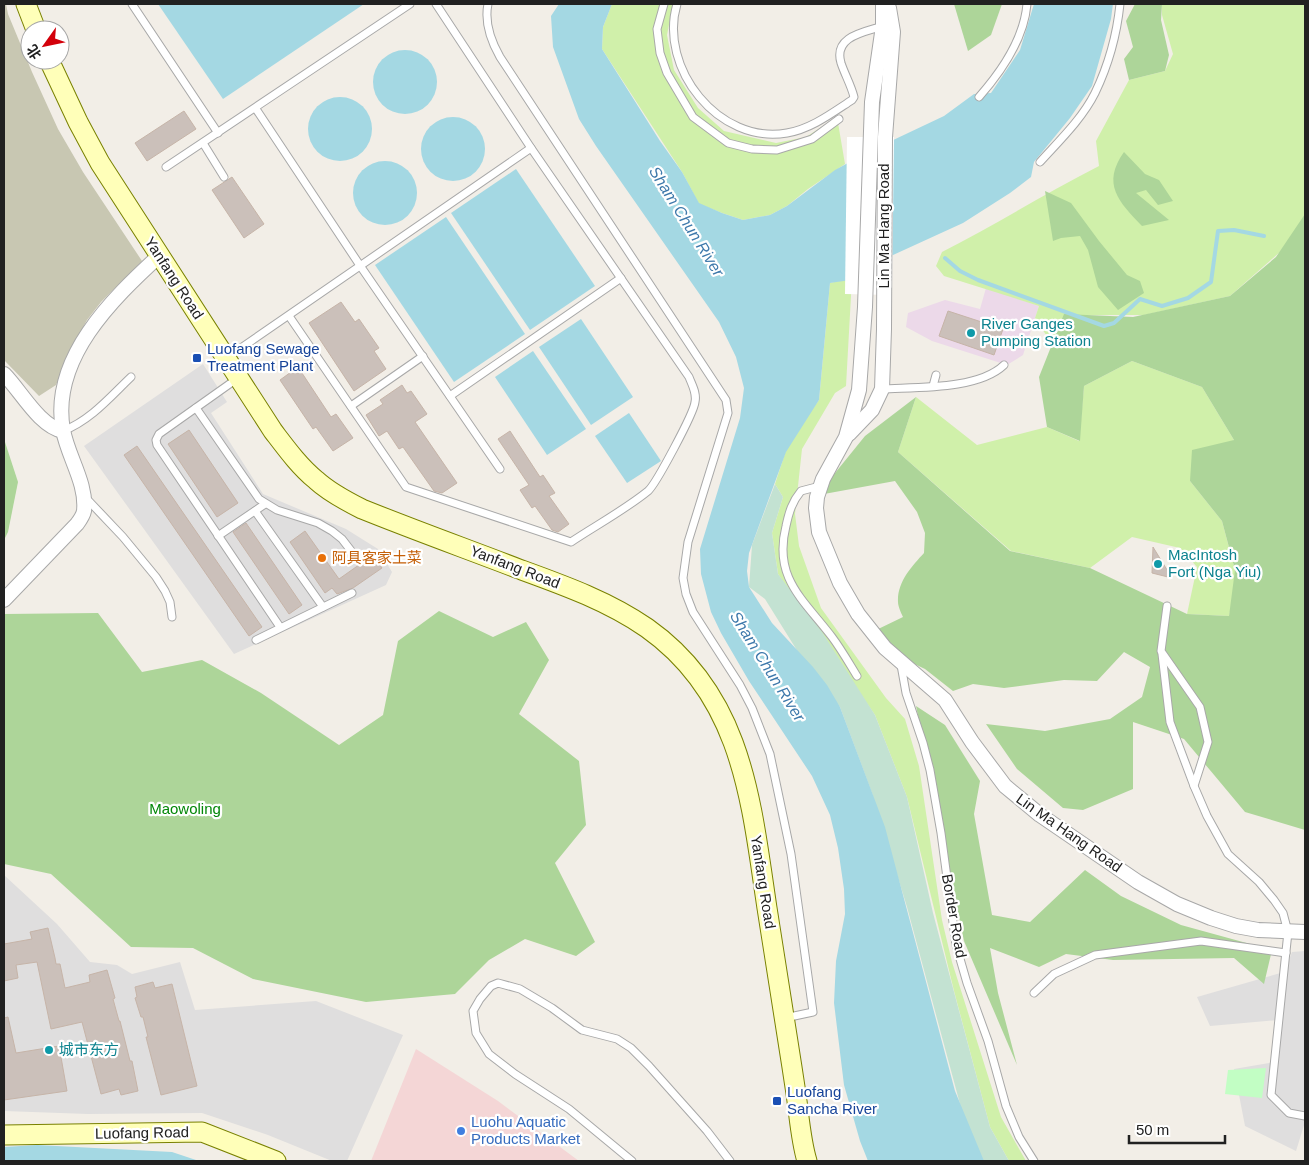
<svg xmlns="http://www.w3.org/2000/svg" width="1309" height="1165" font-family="Helvetica,'Noto Sans SC',sans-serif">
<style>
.residential{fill:#dfdede}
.commercial{fill:#f4d6d6}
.industrial{fill:#ecd9e9}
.construction{fill:#c8c7b2}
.grass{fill:#d0f0aa}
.forest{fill:#add599}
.wetland{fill:#c3e2d2}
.park{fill:#c2fec4}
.water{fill:#a4d8e3}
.pier{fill:#fff}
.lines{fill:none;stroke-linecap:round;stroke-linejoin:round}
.stream{stroke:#a4d8e3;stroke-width:4}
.building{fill:#cbc0ba;stroke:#c6b4a8}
.service-casing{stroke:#a8a8a8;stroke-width:9}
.minor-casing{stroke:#a8a8a8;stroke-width:16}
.secondary-casing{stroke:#798100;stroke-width:21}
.service{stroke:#fff;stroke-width:7}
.minor{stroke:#fff;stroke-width:14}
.secondary{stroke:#ffffb9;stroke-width:19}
.culture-dot{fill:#0f9aa8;stroke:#fff;stroke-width:2}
.transit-dot{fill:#1a4fb4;stroke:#fff;stroke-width:2}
.food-dot{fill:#e8710a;stroke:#fff;stroke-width:2}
.shop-dot{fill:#3f7fe0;stroke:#fff;stroke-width:2}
.labels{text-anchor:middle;stroke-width:4.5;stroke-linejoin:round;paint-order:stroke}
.street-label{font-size:15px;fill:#212121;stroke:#fff}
.culture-label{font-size:15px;fill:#0d838f;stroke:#fff;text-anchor:start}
.transit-label{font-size:15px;fill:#164399;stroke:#fff;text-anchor:start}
.food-label{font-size:15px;fill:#c56008;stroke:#fff;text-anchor:start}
.park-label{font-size:15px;fill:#028707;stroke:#fff}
.shop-label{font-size:15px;fill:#366cbe;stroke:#fff;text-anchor:start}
.water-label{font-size:16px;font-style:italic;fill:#3e79ab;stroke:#fff}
</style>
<rect width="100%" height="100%" fill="#f2eee7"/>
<!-- residential -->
<g class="residential">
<polygon points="203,364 227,402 211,413 263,494 346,529 378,549 392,572 386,585 234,654 84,446"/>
<polygon points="4,875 57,924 90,962 117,965 132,974 180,962 195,1010 316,1001 403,1035 347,1161 332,1161 268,1135 202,1113 88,1114 4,1111"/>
<polygon points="1305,951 1305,1122 1296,1151 1245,1126 1234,1069 1275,1062 1279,1020 1210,1026 1197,997 1284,972 1292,952"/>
</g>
<!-- commercial -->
<polygon class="commercial" points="416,1049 498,1101 579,1161 371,1161"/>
<!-- industrial -->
<polygon class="industrial" points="986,288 1039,306 1023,355 1007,365 932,341 906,327 908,313 945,300 980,309"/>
<!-- construction -->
<polygon class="construction" points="4,4 6,4 8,14 32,72 58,129 83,172 142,261 101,302 87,320 72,348 56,385 39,396 4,360"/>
<!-- grass -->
<g class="grass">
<polygon points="612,4 673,4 667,35 674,70 698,108 724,131 776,143 806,137 837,117 845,164 808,189 787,206 770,215 743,220 722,213 699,204 682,172 602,49 603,27"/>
<path d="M1162 4H1305V217L1280 252 1230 296 1144 315H1069L1052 344 1035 318 1039 306 944 276 936 266 942 252C995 225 1046 193 1099 166L1096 141 1129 80 1165 71 1173 54 1162 15Z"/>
<polygon points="852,278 846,386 835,393 802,449 795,514 799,546 821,608 886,698 905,719 919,766 942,920 952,962 1001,1117 1026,1161 1009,1161 990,1127 954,991 907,797 875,715 778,574 772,533 783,497 775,484 789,441 819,400 830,283"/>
<polygon points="1132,361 1202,387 1234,440 1190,481 1222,521 1237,578 1229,616 1187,614 1197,567 1180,548 1132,537 1090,568 1011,551 898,452 916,397 977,445 1047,427 1079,441 1084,386"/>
</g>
<!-- forest -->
<g class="forest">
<polygon points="954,4 1002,4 991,35 968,51"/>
<polygon points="1135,4 1162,4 1161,20 1169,55 1165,71 1129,80 1124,59 1133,47 1126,21"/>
<path d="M1124 152 1145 174 1159 180 1173 201 1158 205 1146 190 1136 193 1169 220 1142 226C1119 202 1101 184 1124 152Z"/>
<polygon points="1045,191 1071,203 1099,241 1127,275 1140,281 1144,293 1118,310 1098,287 1088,250 1080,236 1061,238 1053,241"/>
<path d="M1305 214V830L1245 812 1184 739 1133 722V789L1083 810 1063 808 1017 769 986 724 1045 731 1110 719 1142 697 1150 667 1124 652 1097 681 1064 680 1004 688 973 684 953 691 925 669 906 660 872 632 903 617C901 613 898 606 898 602 897 582 912 566 924 553L925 533 917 512 895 481 824 494 831 478 865 436 916 397 898 452 1010 551 1090 568 1187 614 1229 616 1235 570 1222 521 1190 481 1192 450 1234 440 1202 387 1132 361 1084 386 1080 441 1047 427 1039 377 1064 314 1133 317 1230 296 1276 257Z"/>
<polygon points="4,439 18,482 8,532 4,540"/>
<polygon points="439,611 493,637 526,622 549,660 519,714 579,761 586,825 555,863 595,942 576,956 525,939 489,960 455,994 366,1002 253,979 193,948 131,947 51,874 4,864 4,614 98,613 142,672 202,660 261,693 339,745 383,715 398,641"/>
<polygon points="916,706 945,725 980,781 974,814 992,915 1030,922 1085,870 1121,896 1181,925 1272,950 1264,984 1234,958 1113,960 1066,954 1039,967 990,948 998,993 1017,1065 964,941"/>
</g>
<!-- wetland -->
<polygon class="wetland" points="775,484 783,497 772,533 778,574 822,632 875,715 907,797 933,913 990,1127 1009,1161 978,1161 974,1156 907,907 872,793 840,707 798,652 765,599 749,587 752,545"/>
<!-- park -->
<polygon class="park" points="1266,1068 1262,1098 1225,1094 1228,1070"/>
<!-- water -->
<g class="water">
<polygon points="158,4 364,4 223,99"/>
<polygon points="559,4 612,4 603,27 602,49 660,141 682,172 699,203 722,213 743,220 770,215 787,206 835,170 870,151 944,116 974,94 991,93 1020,50 1034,4 1113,4 1111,19 1092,86 1070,118 1034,162 1031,177 1010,193 963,223 869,266 864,278 830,283 819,400 786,452 749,553 747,571 749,587 772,623 813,667 827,685 840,707 885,827 955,1091 984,1161 868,1161 860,1141 844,1085 834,1003 836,961 845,914 844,889 838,848 830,815 812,776 749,681 721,633 711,612 701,574 700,549 740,418 744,388 736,357 719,322 596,146 579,119 553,47 551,16"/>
<circle cx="405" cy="82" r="32"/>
<circle cx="340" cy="129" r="32"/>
<circle cx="453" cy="149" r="32"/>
<circle cx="385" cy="193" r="32"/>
<polygon points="516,169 595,286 530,330 451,213"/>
<polygon points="446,217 525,334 454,382 375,265"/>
<polygon points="581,319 633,397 591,425 539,347"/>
<polygon points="533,351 586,429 547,455 495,377"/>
<polygon points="629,413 661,461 627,483 595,436"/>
<polygon points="37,1145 172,1152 199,1161 4,1161 4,1147"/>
</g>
<!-- pier -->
<polygon class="pier" points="847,137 894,137 892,295 845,294"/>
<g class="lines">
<!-- stream -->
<polyline class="stream" points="945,258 960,271 978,280 1104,326 1114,323 1140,299 1162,306 1188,298 1211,282 1218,231 1234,230 1264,236"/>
</g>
<!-- building -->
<g class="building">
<polygon points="184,111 196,129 147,161 135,143"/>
<polygon points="232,177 264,224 244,238 212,190"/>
<polygon points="341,302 355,322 359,319 379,348 374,351 386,369 354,391 309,323"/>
<polygon points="948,311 1003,329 994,355 939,336"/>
<polygon points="298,367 331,417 336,414 353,438 333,451 316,427 313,429 280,380"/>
<polygon points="402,385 407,393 411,391 427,414 415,422 457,483 442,493 434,491 403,447 399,449 387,431 379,436 366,415 383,404 380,400"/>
<polygon points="189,430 238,503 217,517 168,444"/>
<polygon points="510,431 540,477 543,475 555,493 549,496 569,524 558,532 552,530 535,506 532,508 520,490 529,485 498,439"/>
<polygon points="137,446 262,627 249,636 124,455"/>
<polygon points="246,523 302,605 289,614 233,532"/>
<polygon points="305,531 339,579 373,555 382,568 353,588 337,594 332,588 325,593 290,542"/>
<polygon points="1153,547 1172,578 1152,573"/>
<polygon points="48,928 55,958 56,964 60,964 65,988 90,982 89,975 107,970 115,998 113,999 119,1021 120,1021 130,1061 132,1061 138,1091 121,1095 119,1089 101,1094 82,1022 51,1029 37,962 16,965 18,978 4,981 4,944 32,939 30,932"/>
<polygon points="153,982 155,988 172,984 197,1086 161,1095 146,1037 148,1037 143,1017 141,1017 135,998 137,997 135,987"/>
<polygon points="8,1017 16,1053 59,1046 67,1091 4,1100 4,1018"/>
</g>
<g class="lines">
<defs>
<g id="service">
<polyline points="132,4 218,133"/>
<path d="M488 4C484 23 491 41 500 57L726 400 728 413 688 542 683 578 686 594 693 612 740 685 752 708 770 754 791 854 813 1012 785 1018"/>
<polyline points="664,4 657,29 660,53 667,73 693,117 728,143 752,149 777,150 812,139 839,119"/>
<path d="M677 4C658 68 719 145 787 133 811 129 832 113 852 100L854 97C851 85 845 75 841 63 833 36 865 32 883 26"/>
<path d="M979 97C1002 71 1024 39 1027 4"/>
<polyline points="256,109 361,267 500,469"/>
<polyline points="203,143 224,177"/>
<path d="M1040 162C1059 141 1082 119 1095 93 1108 66 1117 33 1120 4"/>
<polyline points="166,167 410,4"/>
<path d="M289 316 406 487 571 542C595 526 626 509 648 491 656 484 694 413 695 402 697 393 692 385 689 377L531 148 436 4"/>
<polyline points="228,357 531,148"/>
<polyline points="238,378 159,434 156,440 157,445 280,627"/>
<polyline points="933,386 936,375"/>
<path d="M882 389C916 387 978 390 1004 365"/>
<polyline points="450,396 621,278"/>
<polyline points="351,406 423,356"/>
<polyline points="196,408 259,499 277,510 318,523 332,531 342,539 352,552"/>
<path d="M63 431C91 420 110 397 131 377"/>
<path d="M820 486 801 491C792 502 789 512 786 526 773 578 803 599 832 637 841 649 849 663 857 676"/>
<polyline points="86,498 123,537 156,577 165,591 170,602 172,617"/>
<polyline points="255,511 323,607"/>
<polyline points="218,536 265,504"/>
<polyline points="1167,606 1161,651 1200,707 1208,742 1194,786 1207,816 1228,854 1259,882 1274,900 1283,913 1288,932 1271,1095 1289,1113 1305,1116"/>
<polyline points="256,640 352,593"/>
<polyline points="1162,654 1170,722 1194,786"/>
<polyline points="901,665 906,693 923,743 930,770 941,833 956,945 967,983 988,1041 1006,1106 1019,1137 1034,1161"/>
<polyline points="1034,993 1054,974 1095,955 1201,941 1286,953"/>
<polyline points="632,1161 569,1109 515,1074 489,1054 476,1033 473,1011 480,999 491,986 498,983 520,989 552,1008 582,1030 617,1039 631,1048 649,1066 707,1131 730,1161"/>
</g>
<g id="minor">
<polyline points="883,4 883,26 872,102 865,307 859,390 846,437 823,479 817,497 816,508 819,532 840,583 858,614 885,648 945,700 972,742 1005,786 1040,815 1138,882 1177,904 1211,918 1236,926 1258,930 1305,932"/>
<path d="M4 374C21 391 39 426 63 431"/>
<polyline points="849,434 872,410 882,389 884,329 885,137 893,32 889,8"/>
<path d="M4 600 77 524C80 520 83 516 84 511 87 483 68 457 63 430 50 359 112 299 160 255"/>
</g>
<g id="secondary">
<polyline points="26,4 36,30"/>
<path d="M49 60 78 122 100 163 273 431C286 448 299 466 316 480 329 492 346 501 362 509 414 530 467 549 519 569 563 585 608 601 647 628 743 696 751 801 767 908 776 967 786 1027 795 1087 799 1111 800 1138 807 1161"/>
<polyline points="4,1135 202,1132 276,1161"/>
</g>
</defs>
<!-- service casing -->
<use href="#service" class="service-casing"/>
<!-- minor casing -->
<use href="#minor" class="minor-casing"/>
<!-- secondary casing -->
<use href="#secondary" class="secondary-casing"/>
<!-- service -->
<use href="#service" class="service"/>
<!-- minor -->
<use href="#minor" class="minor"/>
<!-- secondary -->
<use href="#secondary" class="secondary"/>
</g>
<!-- markers -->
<g class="culture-dot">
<circle cx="971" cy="333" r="5"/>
<circle cx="1158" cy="564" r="5"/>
<circle cx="49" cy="1050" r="5"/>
</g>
<g class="transit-dot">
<rect x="192" y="353" width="10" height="10" rx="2.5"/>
<rect x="772" y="1096" width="10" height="10" rx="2.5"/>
</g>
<circle class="food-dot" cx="322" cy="558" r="5"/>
<circle class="shop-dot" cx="461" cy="1131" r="5"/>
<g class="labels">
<!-- street labels -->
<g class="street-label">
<text transform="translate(884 226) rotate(-90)" y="5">Lin Ma Hang Road</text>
<text transform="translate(174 278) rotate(57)" y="5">Yanfang Road</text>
<text transform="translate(515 567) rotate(21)" y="5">Yanfang Road</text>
<text transform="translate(1069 833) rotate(35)" y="5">Lin Ma Hang Road</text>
<text transform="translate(763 882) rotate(81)" y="5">Yanfang Road</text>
<text transform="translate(954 916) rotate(80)" y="5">Border Road</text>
<text transform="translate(142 1133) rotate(-1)" y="5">Luofang Road</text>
</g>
<!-- culture labels -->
<g class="culture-label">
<text x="981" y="329">River Ganges<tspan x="981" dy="17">Pumping Station</tspan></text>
<text x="1168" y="560">MacIntosh<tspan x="1168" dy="17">Fort (Nga Yiu)</tspan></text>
<text x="59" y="1055">城市东方</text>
</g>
<!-- transit labels -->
<g class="transit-label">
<text x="207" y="354">Luofang Sewage<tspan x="207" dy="17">Treatment Plant</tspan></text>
<text x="787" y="1097">Luofang<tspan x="787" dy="17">Sancha River</tspan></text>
</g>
<!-- food labels -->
<g class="food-label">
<text x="332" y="563">阿具客家土菜</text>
</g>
<!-- park labels -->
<g class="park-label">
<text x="185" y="814">Maowoling</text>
</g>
<!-- shop labels -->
<g class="shop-label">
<text x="471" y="1127">Luohu Aquatic<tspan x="471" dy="17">Products Market</tspan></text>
</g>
<!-- water labels -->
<g class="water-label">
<text transform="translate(687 221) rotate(58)" y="6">Sham Chun River</text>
<text transform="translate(768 666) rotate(58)" y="6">Sham Chun River</text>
</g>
</g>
<!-- border -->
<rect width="1309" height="1165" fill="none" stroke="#212121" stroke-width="10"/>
<!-- north arrow -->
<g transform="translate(45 45) rotate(237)"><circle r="24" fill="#ffffff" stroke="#a6a6a6"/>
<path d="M0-4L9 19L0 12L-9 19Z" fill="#d3000a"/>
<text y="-8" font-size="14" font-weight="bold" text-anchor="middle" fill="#212121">北</text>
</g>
<!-- scale -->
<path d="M1129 1135v8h96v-8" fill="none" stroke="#212121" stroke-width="2.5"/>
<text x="1136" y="1135" font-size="15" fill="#212121" stroke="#ffffff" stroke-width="4" paint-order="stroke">50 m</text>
</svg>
